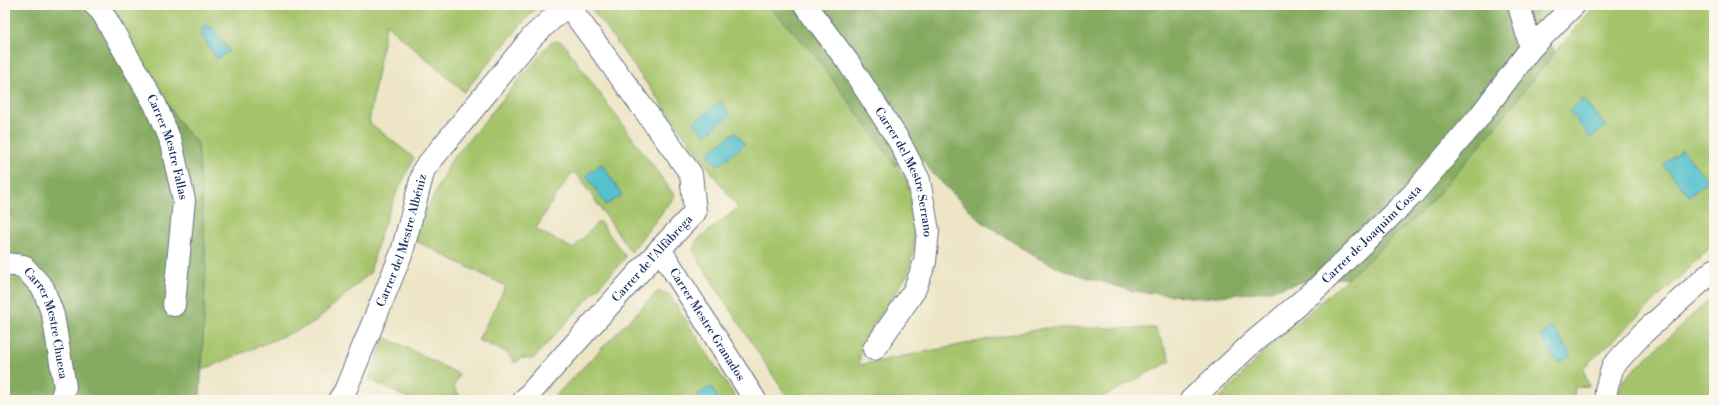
<svg xmlns="http://www.w3.org/2000/svg" width="1719" height="405" font-family="'Libre Bodoni',serif">
<style>
.green{fill:#a5c46b;stroke:#607a64}
.forest{fill:#84aa5f;stroke:#506c5e}
.water{fill:#54c1cc;stroke:#387895}
.lines{fill:none;stroke-linecap:round;stroke-linejoin:round}
.street-casing{stroke:#646f82;stroke-width:24}
.street{stroke:#fff;stroke-width:22}
.labels{text-anchor:middle;stroke-width:4;stroke-linejoin:round;paint-order:stroke}
.street-label{font-size:12px;fill:#1b2f5e;stroke:#fbf7ec}
</style>
<rect width="100%" height="100%" fill="#fbf7ec"/>
<filter id="ink" filterUnits="userSpaceOnUse"><feTurbulence type="fractalNoise" baseFrequency=".025" numOctaves="2"/><feDisplacementMap in="SourceGraphic" scale="8" xChannelSelector="R" yChannelSelector="G"/><feConvolveMatrix kernelMatrix="1 2 1 2 8 2 1 2 1" color-interpolation-filters="sRGB"/></filter>
<filter id="wash" filterUnits="userSpaceOnUse"><feTurbulence type="fractalNoise" baseFrequency=".012" numOctaves="4" result="noise"/><feDisplacementMap in="SourceGraphic" scale="16" xChannelSelector="R" yChannelSelector="G"/><feGaussianBlur stdDeviation="0.9" result="paint"/><feColorMatrix in="noise" values="0 0 0 0 0 0 0 0 0 0 0 0 0 0 0 0 0 1.4 0 .05"/><feComposite in="paint" operator="in"/></filter>
<g filter="url(#wash)">
<rect width="100%" height="100%" fill="#ede5c6"/>
<!-- green -->
<g class="green">
<polygon points="104,5 538,5 464,92 386,24 369,122 414,158 398,190 381,232 370,273 312,324 202,370 206,263 198,144 183,128"/>
<polygon points="589,5 768,5 813,53 906,179 912,200 914,216 914,248 908,274 862,343 859,365 1045,328 1155,328 1171,361 1097,400 789,400 702,266 693,249 696,241 738,208"/>
<polygon points="1534,5 1565,5 1541,30"/>
<polygon points="1595,5 1714,5 1714,244 1617,337 1583,368 1589,386 1575,387 1574,400 1218,400 1266,349 1306,315 1426,208"/>
<polygon points="557,41 563,43 675,196 631,252 579,177 573,172 547,209 536,229 573,249 599,221 626,257 533,359 521,358 515,363 506,352 478,340 506,286 412,239 450,162 550,43"/>
<polygon points="657,292 663,292 670,295 737,400 551,400"/>
<polygon points="1714,295 1714,399 1617,400 1623,380"/>
<polygon points="385,337 459,374 454,386 462,400 412,400 369,379"/>
</g>
<!-- forest -->
<g class="forest">
<polygon points="5,5 104,5 183,128 198,144 206,263 200,400 5,400"/>
<polygon points="768,5 1534,5 1541,30 1555,51 1499,123 1426,208 1348,278 1314,279 1267,291 1200,298 1133,291 1069,272 1038,258 982,222 934,175 913,148 896,166 813,53"/>
</g>
<!-- water -->
<g class="water">
<polygon points="204,25 212,27 229,51 217,59 201,34"/>
<polygon points="1583,99 1606,126 1591,138 1569,111"/>
<polygon points="720,102 730,115 705,135 694,122"/>
<polygon points="735,132 745,144 718,166 708,153"/>
<polygon points="1682,149 1708,181 1689,196 1663,165"/>
<polygon points="602,164 622,195 606,205 586,175"/>
<polygon points="1552,327 1571,355 1558,363 1540,336"/>
<polygon points="711,387 719,400 701,400 698,394"/>
</g>
</g>
<g filter="url(#ink)">
<g class="lines">
<defs>
<g id="street">
<path id="s1" d="M95 5 102 12 155 104 171 143 184 200 174 305"/>
<path id="s2" d="M805 5 848 62 899 141 919 180 928 231 925 262 914 291 874 349"/>
<polyline points="1519,5 1531,48"/>
<path id="s3" d="M660 249 755 400"/>
<path id="s4" d="M5 264 23 266 43 288 53 315 65 387 61 400"/>
<path id="s5" d="M339 400 345 391 402 252 424 169 533 36 567 5"/>
<path id="s6" d="M524 400 660 249 695 212 691 174 568 5"/>
<path id="s7" d="M1191 400 1251 344 1314 291 1413 194 1479 117 1531 48 1574 5"/>
<polyline points="1606,400 1606,390 1613,366 1643,333 1714,270"/>
</g>
</defs>
<!-- street casing -->
<use href="#street" class="street-casing"/>
<!-- street -->
<use href="#street" class="street"/>
</g>
</g>
<g class="labels">
<!-- street labels -->
<g class="street-label">
<text dy="4" stroke="none"><textPath href="#s1" startOffset="161">Carrer Mestre Fallas</textPath></text>
<text dy="4" stroke="none"><textPath href="#s2" startOffset="197">Carrer del Mestre Serrano</textPath></text>
<text dy="4" stroke="none"><textPath href="#s7" startOffset="245">Carrer de Joaquim Costa</textPath></text>
<text dy="4" stroke="none"><textPath href="#s5" startOffset="172">Carrer del Mestre Albéniz</textPath></text>
<text dy="4" stroke="none"><textPath href="#s6" startOffset="191">Carrer de l'Alfàbrega</textPath></text>
<text dy="4" stroke="none"><textPath href="#s4" startOffset="82">Carrer Mestre Chueca</textPath></text>
<text dy="4" stroke="none"><textPath href="#s3" startOffset="89">Carrer Mestre Granados</textPath></text>
</g>
</g>
<!-- margin -->
<rect width="1719" height="405" fill="none" stroke="#fbf7ec" stroke-width="20"/>
</svg>
